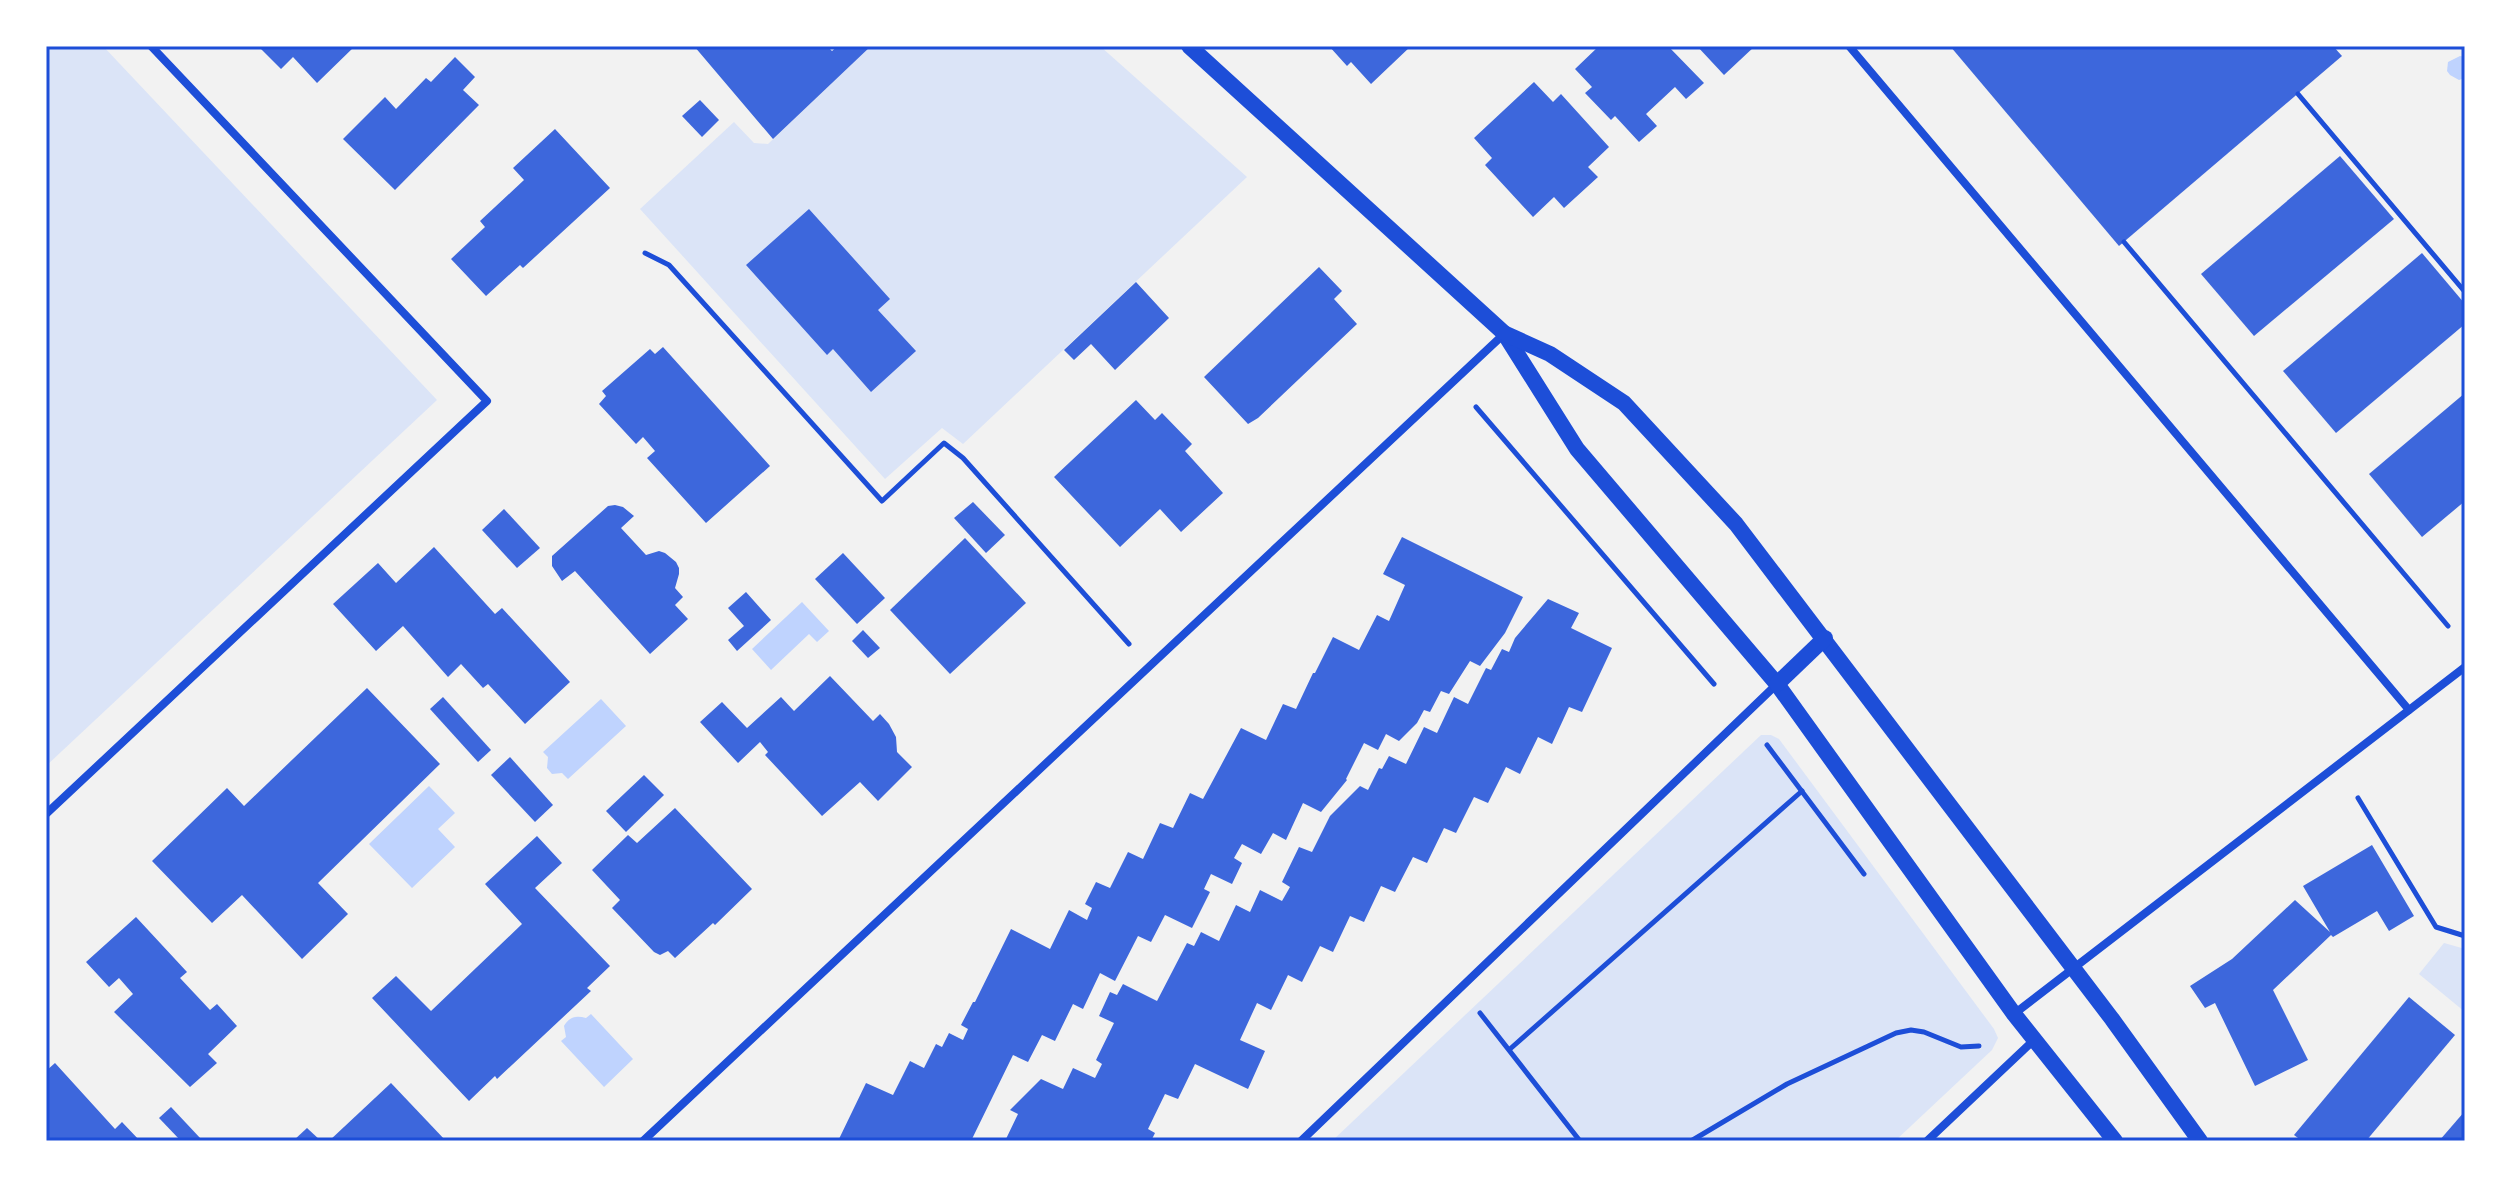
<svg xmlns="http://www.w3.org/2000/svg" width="2511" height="1187" font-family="Montserrat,sans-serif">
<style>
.green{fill:#dbe4f7}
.water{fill:#bfd3fe}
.building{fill:#3d67dc}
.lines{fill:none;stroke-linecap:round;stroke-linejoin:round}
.path{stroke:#1d4ed8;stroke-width:5}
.minor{stroke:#1d4ed8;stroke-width:8}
.secondary{stroke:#1d4ed8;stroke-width:16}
.neatline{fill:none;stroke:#1d4ed8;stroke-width:3}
</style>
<rect width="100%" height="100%" fill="#f2f2f2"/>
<!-- green -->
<g class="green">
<polygon points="46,46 103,46 437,400 46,766"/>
<polygon points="871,46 1100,46 1247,177 963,444 942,428 885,479 640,209 734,122 754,143 768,144"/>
<polygon points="1761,735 1771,735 1779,739 1994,1029 1998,1038 1992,1050 1895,1141 1332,1141"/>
<polygon points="2444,943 2465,949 2465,1012 2419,974"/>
</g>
<!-- water -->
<g class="water">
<polygon points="2460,56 2465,57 2465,78 2459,80 2450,75 2447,71 2448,62"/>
<polygon points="802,602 829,631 817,642 809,634 771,670 752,649"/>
<polygon points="601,699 626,726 568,779 562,773 552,774 547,768 548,757 543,752"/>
<polygon points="429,786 455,813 438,829 455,847 412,888 369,844"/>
<path d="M591 1014 633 1059 604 1087 561 1041 566 1037 564 1026C569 1017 576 1015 586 1018Z"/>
</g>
<!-- building -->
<g class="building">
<polygon points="258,46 355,46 317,83 293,57 281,69"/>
<polygon points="694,46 734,46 737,49 740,46 827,46 832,51 838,46 871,46 773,139"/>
<polygon points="1329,46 1411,46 1371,84 1351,62 1347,66"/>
<polygon points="1599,46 1668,46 1704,83 1686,99 1675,87 1646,114 1657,126 1639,142 1615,116 1611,120 1585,93 1592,87 1575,69"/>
<polygon points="1697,46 1755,46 1724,75"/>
<polygon points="1950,46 2333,46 2342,56 2119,246"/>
<polygon points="455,57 475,77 463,90 479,105 395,190 343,139 385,97 396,109 426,78 431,82"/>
<polygon points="1534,82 1553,102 1561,94 1609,147 1588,167 1598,177 1564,208 1554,197 1533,217 1485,165 1492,158 1474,138"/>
<polygon points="700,100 719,120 702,137 682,116"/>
<polygon points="555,129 610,188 523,268 520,265 486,296 451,259 485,227 480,221 524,180 513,168"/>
<polygon points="2340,156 2394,219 2254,336 2201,274"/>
<polygon points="809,209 890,299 878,310 916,351 871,392 833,349 827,355 746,265"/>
<polygon points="2422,253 2465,304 2465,324 2336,433 2283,371"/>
<polygon points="1319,267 1342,291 1334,299 1357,324 1258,418 1248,424 1204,377"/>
<polygon points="1136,282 1169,318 1115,370 1091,344 1074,360 1064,350"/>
<polygon points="663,347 770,466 706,523 647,458 655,451 643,437 636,444 599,404 606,396 602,391 650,349 655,354"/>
<polygon points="2465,393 2465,501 2422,537 2369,474"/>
<polygon points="1136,400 1155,420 1162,413 1192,444 1185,451 1223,493 1181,532 1160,509 1120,547 1054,477"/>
<polygon points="973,502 1005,535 986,553 954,518"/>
<polygon points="615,505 623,507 634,516 621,528 646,555 659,551 665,553 676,562 679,568 679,574 675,588 683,597 675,605 688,619 650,654 575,571 562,581 552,566 552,556 608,506"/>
<polygon points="504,509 540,548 517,568 482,530"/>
<polygon points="1402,537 1523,597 1505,633 1480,666 1470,661 1449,694 1441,691 1430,712 1424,710 1417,723 1399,741 1386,734 1378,750 1364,743 1346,779 1347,780 1321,812 1303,803 1286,840 1273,833 1261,854 1242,844 1234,858 1242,863 1232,884 1211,874 1204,889 1210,892 1192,928 1165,915 1151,942 1138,936 1115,981 1100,973 1083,1009 1073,1004 1055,1041 1042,1035 1028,1062 1013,1055 971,1141 838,1141 866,1083 893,1095 910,1061 924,1068 936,1044 942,1047 949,1033 963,1040 968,1029 961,1025 973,1002 975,1002 1011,929 1050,949 1069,910 1087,920 1092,908 1085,904 1096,882 1110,888 1128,852 1143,859 1160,823 1173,828 1190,793 1203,799 1241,728 1266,740 1283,704 1296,709 1313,673 1315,673 1333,637 1359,650 1377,615 1389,621 1405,585 1383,574"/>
<polygon points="965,538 1026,603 950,674 890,610"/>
<polygon points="434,547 495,614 502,608 570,682 525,724 488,684 483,688 461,664 448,677 403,626 376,651 333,604 378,563 396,583"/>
<polygon points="843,553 885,598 857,624 815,579"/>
<polygon points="746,592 771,620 737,651 728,640 744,626 728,608"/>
<polygon points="1548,599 1579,613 1571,628 1612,648 1582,712 1569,707 1552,744 1538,737 1520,774 1506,767 1488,803 1474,797 1456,833 1444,828 1427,863 1413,857 1395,892 1381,886 1364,922 1350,916 1333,952 1320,946 1302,982 1288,975 1271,1010 1257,1003 1240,1040 1265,1051 1248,1089 1195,1064 1178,1099 1165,1094 1148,1129 1155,1133 1151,1141 1005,1141 1018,1114 1010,1110 1041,1079 1063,1089 1073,1068 1095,1078 1102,1064 1096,1060 1114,1023 1099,1016 1110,992 1117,995 1123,984 1157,1001 1187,943 1194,946 1201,932 1219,941 1236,905 1250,912 1260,890 1282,901 1290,887 1282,882 1299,847 1312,852 1330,816 1360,786 1368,790 1379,768 1382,769 1389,756 1406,764 1424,727 1437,733 1454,697 1468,704 1486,668 1491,670 1502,649 1509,652 1515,638"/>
<polygon points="863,630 880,648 868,658 852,641"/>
<polygon points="830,676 873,721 880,714 889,724 896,737 897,752 912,767 878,801 860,782 822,816 765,755 768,752 760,742 738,763 700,722 722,702 747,728 781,697 794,711"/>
<polygon points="367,688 440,764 318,883 348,914 302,959 242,895 212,923 152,861 227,788 244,806"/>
<polygon points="443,697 491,750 478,762 430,709"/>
<polygon points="510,757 553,805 535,822 491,775"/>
<polygon points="644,775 664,795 626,832 606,811"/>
<polygon points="675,808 752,889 715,925 713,923 675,958 668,951 660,955 654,952 612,908 620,900 592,870 628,835 637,843"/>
<polygon points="537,836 562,863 535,888 610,966 587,988 591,991 497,1079 495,1076 469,1101 372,998 396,976 431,1011 522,924 485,884"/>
<polygon points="2372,845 2414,916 2389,931 2377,911 2333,937 2331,935 2273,990 2308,1060 2255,1086 2215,1003 2205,1008 2190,986 2232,959 2295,900 2330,932 2303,886"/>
<polygon points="136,917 187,972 180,978 210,1010 217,1004 237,1026 208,1054 217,1063 190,1087 114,1012 133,994 119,978 109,987 86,962"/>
<polygon points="2409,997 2455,1035 2366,1141 2302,1141 2294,1135"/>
<polygon points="55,1063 115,1129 122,1122 140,1141 46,1141 46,1071"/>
<polygon points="391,1083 446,1141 329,1141"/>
<polygon points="171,1107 201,1139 199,1141 181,1141 159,1118"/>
<polygon points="2465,1111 2465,1141 2439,1141 2458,1119"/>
<polygon points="307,1128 321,1141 293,1141"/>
</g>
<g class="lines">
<!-- path -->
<g class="path">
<polyline points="2298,94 2465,292"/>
<polyline points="2124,242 2448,626"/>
<polyline points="645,253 669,265 882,501 944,443 963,458 1129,644"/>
<polyline points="1476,407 1714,684"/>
<polyline points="1767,745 1864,874"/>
<polyline points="2358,798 2436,927 2465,936"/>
<polyline points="1480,1013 1580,1141"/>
<polyline points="1510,1049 1802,791"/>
<polyline points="1691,1141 1787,1084 1896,1033 1911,1030 1924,1032 1961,1047 1979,1046"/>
</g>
<!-- minor -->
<g class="minor">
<polyline points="1849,46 2409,710"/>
<polyline points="46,814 487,401 151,46"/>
<polyline points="2014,1014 2465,667"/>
<polyline points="643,1141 1504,334"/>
<polyline points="1301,1141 1777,684"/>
<polyline points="1927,1141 2034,1040"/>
</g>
<!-- secondary -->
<g class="secondary">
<polyline points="1189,46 1504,333 1577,449 1777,684 2014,1014 2115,1141"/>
<polyline points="1506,334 1550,354 1624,403 1736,524 2112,1019 2200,1141"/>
<polyline points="1777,684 1825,638"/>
</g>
</g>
<!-- border -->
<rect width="2511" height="1187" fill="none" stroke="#ffffff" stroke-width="96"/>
<rect x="48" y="48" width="2415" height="1091" class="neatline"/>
</svg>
